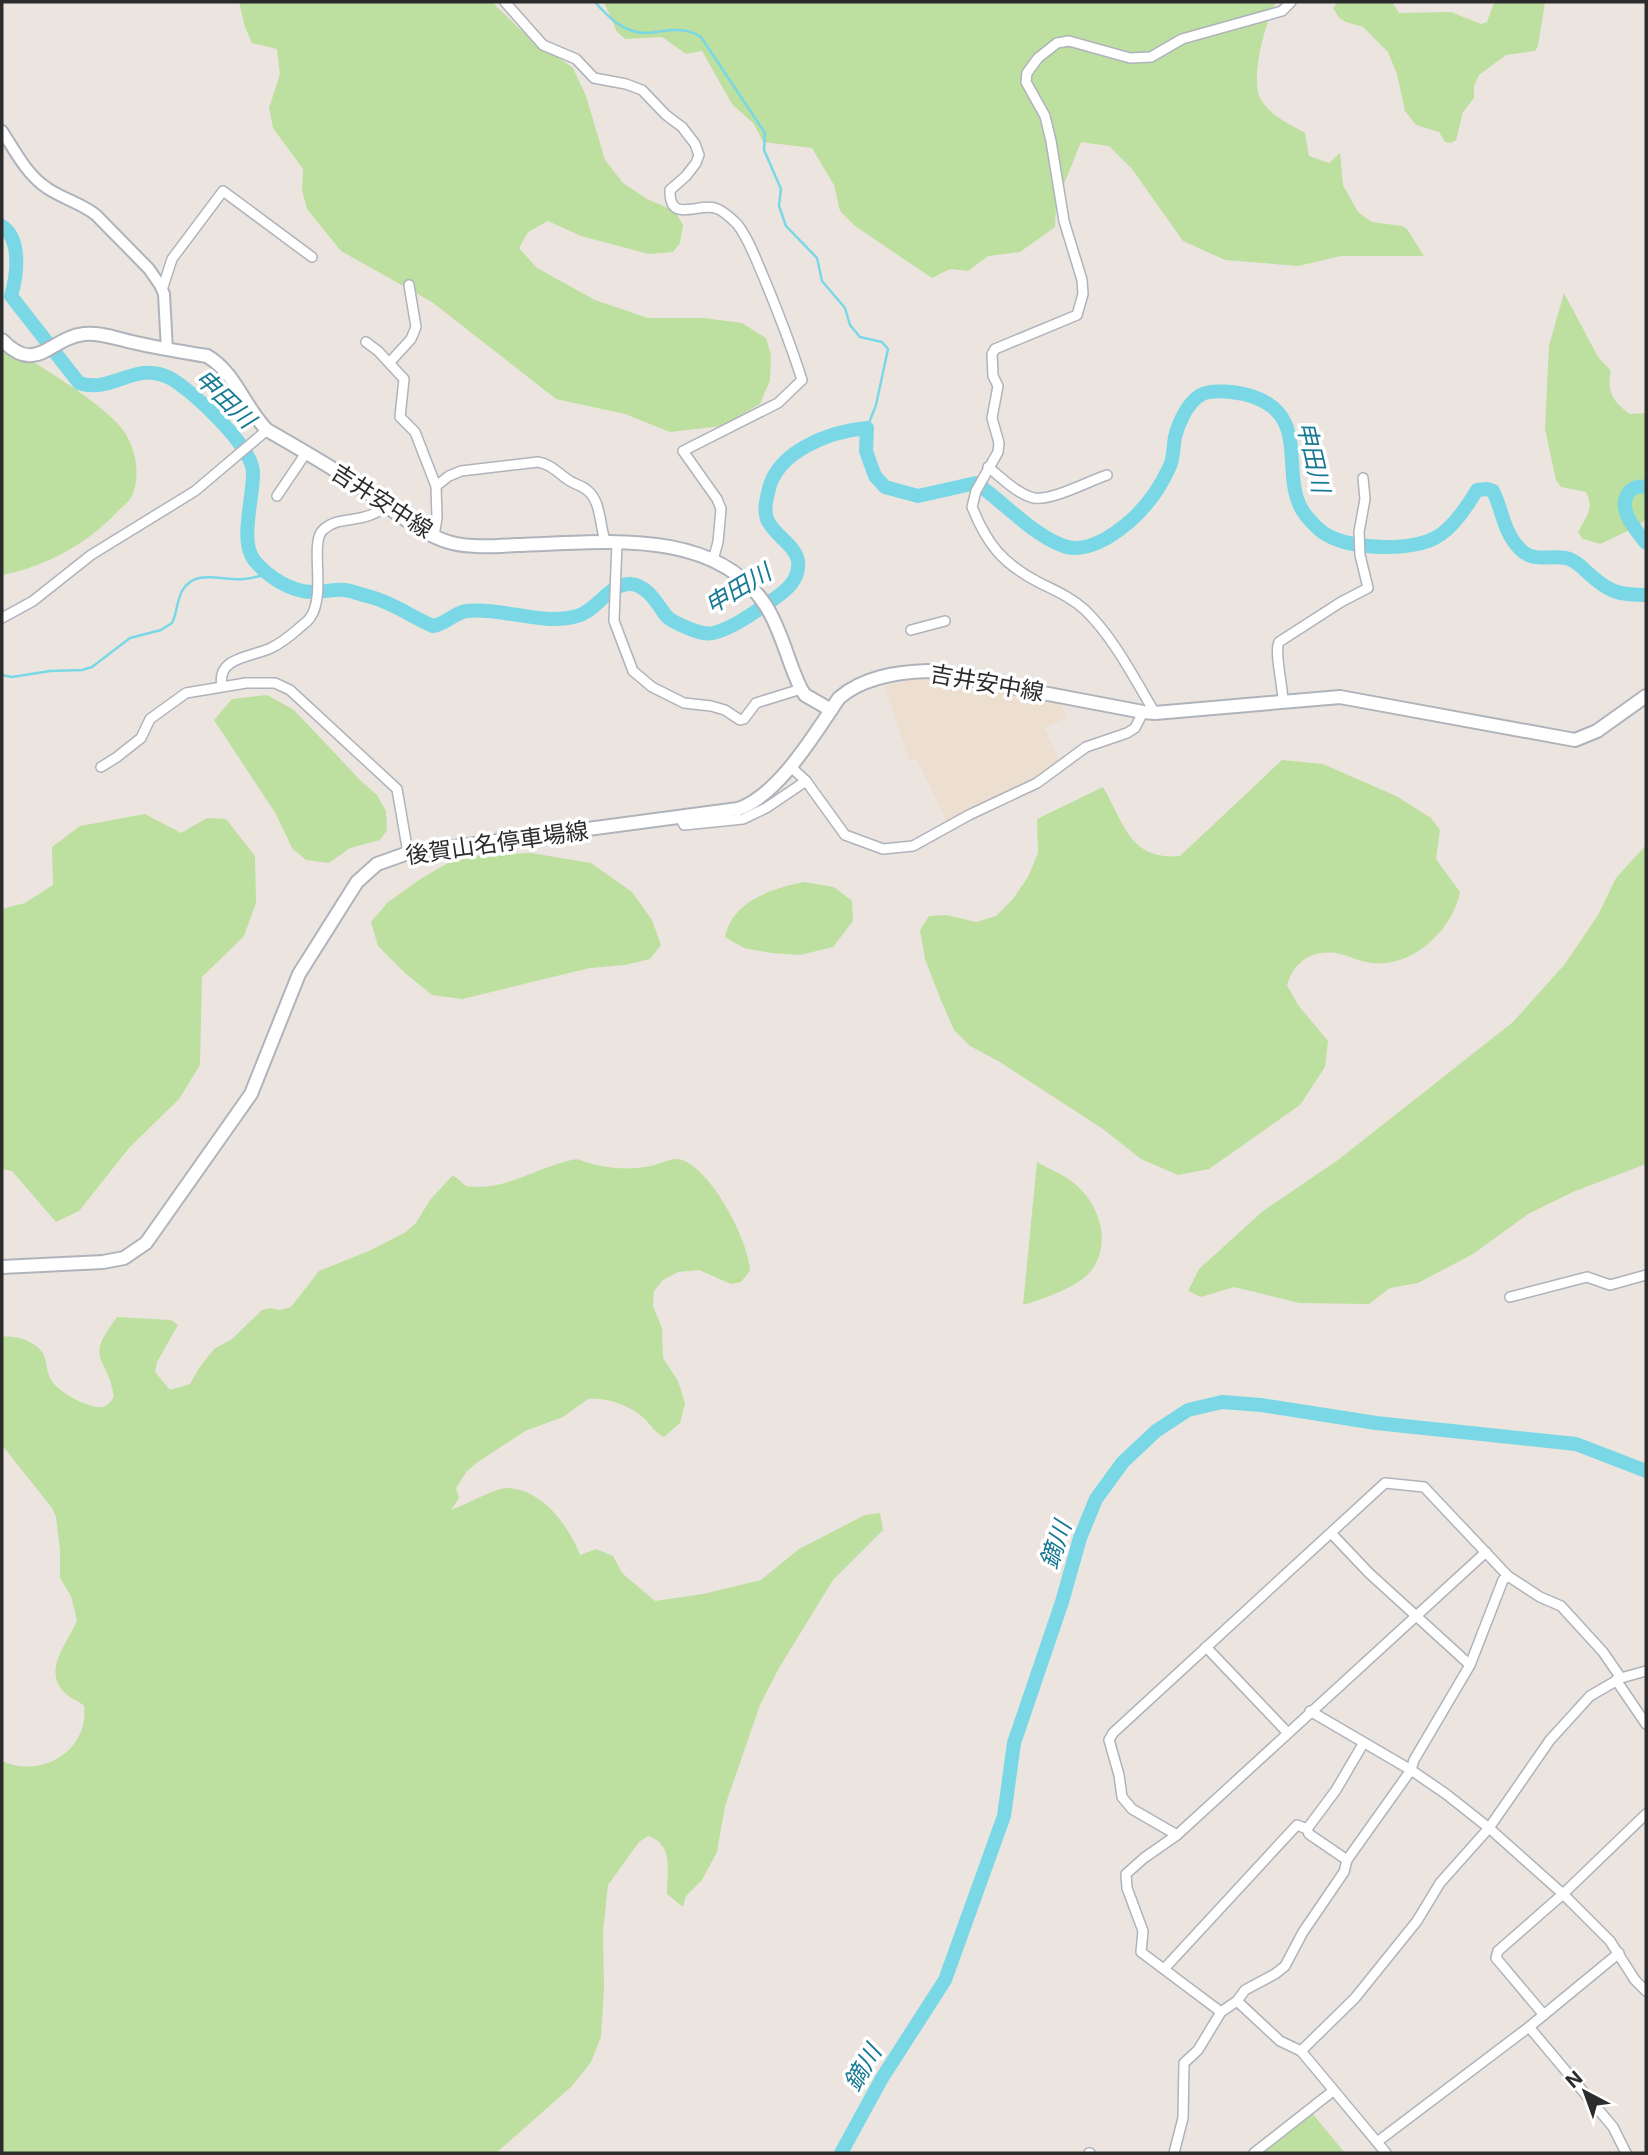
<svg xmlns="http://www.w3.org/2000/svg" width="1648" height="2155" font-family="Inter,'Noto Sans JP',sans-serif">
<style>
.education{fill:#ecdfd0}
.green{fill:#bddf9f}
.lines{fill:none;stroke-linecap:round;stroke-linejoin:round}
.stream{stroke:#7ad8e6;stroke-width:2.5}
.river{stroke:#7ad8e6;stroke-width:14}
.minor-casing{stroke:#afb3bb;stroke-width:12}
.tertiary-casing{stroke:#afb3bb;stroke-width:14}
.secondary-casing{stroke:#afb3bb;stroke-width:16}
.minor{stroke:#fff;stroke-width:9}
.tertiary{stroke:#fff;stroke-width:10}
.secondary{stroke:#fff;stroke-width:12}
.labels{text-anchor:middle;stroke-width:7;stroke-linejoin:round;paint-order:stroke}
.street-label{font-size:23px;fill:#2c2c2c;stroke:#fff}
.water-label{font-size:24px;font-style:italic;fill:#177a94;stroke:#fff}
</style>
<rect width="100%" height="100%" fill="#ece5df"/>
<!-- education -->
<polygon class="education" points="922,678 940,678 1060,703 1067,718 1044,728 1060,761 1035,780 948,824 917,760 910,760 884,686"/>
<!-- green -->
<g class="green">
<polygon points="239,2 492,2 521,30 573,68 586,96 605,160 623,183 647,199 675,211 683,225 680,243 673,252 649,254 581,236 548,221 528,232 519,248 537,268 595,300 648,318 704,318 742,323 766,338 771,355 770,380 760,404 722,426 670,432 625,414 556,399 432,302 341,251 307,209 302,190 303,169 273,128 269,108 280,74 277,49 252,43 245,27"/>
<path d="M604 2H1276C1266 21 1248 82 1262 101 1272 117 1290 124 1305 133L1309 156 1329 163 1340 153 1343 185 1358 212 1372 222 1402 226 1407 229 1424 256H1341L1298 266 1225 260 1183 241 1132 169 1109 146 1081 142 1056 204 1055 227 1020 252 988 256 968 271 950 269 932 278 855 226 840 211 834 185 812 148 763 142 754 124 732 104 702 51 686 54 662 37 625 39 617 32Z"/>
<polygon points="1338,2 1392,2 1399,13 1451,12 1481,24 1487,22 1493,5 1497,2 1545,2 1538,46 1535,51 1506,55 1479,75 1474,86 1474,98 1463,112 1456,140 1451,143 1445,142 1439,132 1416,125 1405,111 1397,74 1388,52 1363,27 1346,22 1339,18 1333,8"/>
<path d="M1564 293 1598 357 1611 371C1606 392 1614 403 1630 414L1646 413V519L1638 526 1600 544 1583 539 1578 532C1586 517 1595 508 1586 492L1561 487 1556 480 1545 429 1549 346Z"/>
<path d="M2 342C34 363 101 401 123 430 136 448 141 475 132 496 129 502 122 507 117 512 87 544 45 567 2 575Z"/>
<polygon points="267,695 294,710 361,781 377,795 386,811 387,830 380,840 350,848 329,863 306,860 292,848 276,814 214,720 232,699"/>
<path d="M1282 760 1323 764 1396 796 1431 818 1440 830 1436 859 1460 892C1453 929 1413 968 1372 963 1360 962 1348 955 1336 953 1311 950 1294 962 1287 985L1298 1005 1328 1041 1325 1067 1300 1105 1209 1169 1178 1175 1141 1159 1103 1129 1000 1062 970 1046 954 1030 940 998 925 959 920 930 929 916 946 915 976 922 996 916 1013 899 1028 877 1038 853 1037 819 1103 787C1124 823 1130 861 1180 856Z"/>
<polygon points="145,814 181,833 207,818 226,819 255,856 256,903 244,936 202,977 200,1065 179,1099 129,1148 79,1211 56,1222 12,1171 2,1169 2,909 25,903 53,885 52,847 80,826"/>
<polygon points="1646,845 1646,1164 1573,1192 1528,1214 1473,1254 1418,1283 1390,1288 1369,1304 1299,1303 1234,1287 1201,1297 1188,1291 1199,1269 1263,1211 1338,1160 1513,1022 1565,964 1598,915 1616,878"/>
<polygon points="531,853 591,863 632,892 652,920 661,945 650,959 625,965 590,968 462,999 432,995 405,973 378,946 371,922 388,902 422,878 460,856"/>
<path d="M804 882 834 887 852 901 853 921 833 947 800 955 771 953 744 948 725 937C732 901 773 888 804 882Z"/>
<path d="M577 1159C602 1168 625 1171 651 1166 659 1164 669 1159 677 1159 708 1161 750 1243 750 1271L741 1282 731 1284 699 1270 678 1272 663 1280 654 1291 653 1306 662 1328 663 1358 678 1381 685 1403 680 1423 664 1437C653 1432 650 1422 640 1415 627 1404 604 1397 588 1399L563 1417 525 1431 478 1462 467 1471 456 1488 459 1498 451 1510C463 1506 495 1488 507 1488 542 1489 569 1526 580 1555L596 1549 613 1556 622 1573 655 1601 703 1594 761 1580 799 1549 865 1515 880 1513 883 1530 833 1580 779 1668 760 1705 725 1806 717 1852 702 1880 686 1896 683 1907 667 1894C667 1871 674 1844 648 1836L639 1842 608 1885 603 1932 604 1988 601 2037 591 2062 572 2086 496 2153H2V1761C42 1779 89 1751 84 1706 78 1700 71 1699 65 1693 41 1670 69 1642 77 1620L71 1596 60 1578V1549L56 1517 52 1508 2 1445V1337C14 1335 35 1341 42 1352 47 1359 46 1370 50 1378 56 1391 88 1409 102 1407 108 1406 111 1401 114 1397 107 1352 83 1363 117 1317L171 1320 178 1325 157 1362 155 1372 170 1390 190 1384 199 1368 214 1349 232 1339 262 1310 270 1308 279 1310 291 1307 319 1271 369 1251 406 1232 416 1223 430 1200 453 1175 466 1186C507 1192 539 1165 577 1159Z"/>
<path d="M1037 1162C1049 1169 1065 1175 1075 1184 1100 1205 1112 1243 1091 1271 1080 1286 1041 1300 1023 1305Z"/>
<polygon points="1311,2112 1345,2153 1267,2153 1264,2150"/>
</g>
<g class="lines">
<!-- stream -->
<g class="stream">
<path d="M595 2C608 17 624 33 646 33 665 32 684 25 701 37L765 133 764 150 781 189 779 206 786 226 817 258 822 281 845 308 850 325 860 337 882 342 888 349 876 405 867 428"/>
<path d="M2 675 12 677 50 671 82 670 92 667 130 638 161 630 172 623C177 613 177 600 182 591 195 568 223 581 244 579 253 578 261 575 271 575"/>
</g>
<!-- river -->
<g class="river">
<path d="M2 226C22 239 17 276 11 296L79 383C113 394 135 360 170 378 193 391 252 446 253 472 254 495 239 541 254 560 268 577 291 592 313 592 324 592 334 589 345 590 353 591 362 595 371 597 393 603 412 617 433 626 446 624 454 613 466 611 503 607 541 626 577 616 597 611 609 583 631 584 645 585 655 600 662 610 667 619 674 622 683 626 692 630 703 635 713 633 734 628 756 611 774 599 787 590 800 579 798 561 795 544 773 535 767 519 764 510 766 502 768 493 775 451 831 431 867 428L866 451 875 476 885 487 918 496 976 483C1005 503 1028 531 1061 545 1077 552 1093 546 1107 538 1135 521 1155 499 1169 468 1174 459 1173 447 1175 437 1178 424 1187 404 1199 396 1210 388 1238 392 1251 396 1310 414 1281 470 1301 508 1306 517 1319 531 1327 535 1353 550 1415 552 1440 535 1455 525 1468 505 1477 490L1487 489 1493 491C1503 511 1503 532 1520 549 1533 563 1550 555 1566 558 1575 560 1582 567 1588 573 1609 592 1618 595 1646 595"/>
<path d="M1646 487C1640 486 1635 486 1630 491 1615 508 1636 530 1646 543"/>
<polyline points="841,2153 882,2078 945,1980 1004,1816 1014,1743 1062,1602 1080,1538 1096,1499 1123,1462 1156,1431 1188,1410 1222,1402 1261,1405 1376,1423 1576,1444 1646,1471"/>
</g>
<defs>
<g id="minor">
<path d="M505 2 543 45 576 59 594 78 626 84 642 90 666 115 682 127 695 144 699 155 696 163 686 176 670 190C669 224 697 203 715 208 723 210 732 219 737 224 749 239 756 260 764 278 778 312 791 345 802 380L778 403 683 451 717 499 721 509 718 542 713 560"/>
<polyline points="162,290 172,259 223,191 312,257"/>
<polyline points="366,342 378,351 404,379 400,417 415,432 436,486 437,518 434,536"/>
<polyline points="390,362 411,339 416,327 409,285"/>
<path d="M988 467C1002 478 1017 494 1034 498 1052 501 1089 481 1107 475"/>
<path d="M436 486 449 476 461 471 538 462C550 464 557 472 567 479 573 484 581 485 587 490 602 502 599 526 606 543"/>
<polyline points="277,496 306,453"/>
<polyline points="617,542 614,621 633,671 652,687 684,703 711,706 725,710 740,720 744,719 756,703 801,689"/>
<polyline points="2,618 33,601 91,555 195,491 267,430"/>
<polyline points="911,630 945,621"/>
<path d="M222 686C216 657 252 657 271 648 281 643 290 636 298 629 301 626 307 622 310 618 327 594 309 543 323 530 334 519 350 521 364 517 373 515 380 511 388 506"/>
<path d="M1283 702C1283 686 1274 652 1279 642L1341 602 1368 588 1360 555 1359 532 1365 499 1363 478"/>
<path d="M1155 713C1134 678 1114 638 1085 610 1071 597 1054 590 1038 582 1002 563 987 544 972 507L976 491 998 452 999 443 992 418 998 386 993 376 992 354 995 349 1077 315 1083 294 1082 280 1064 221 1051 141 1045 116 1026 82 1027 73 1038 58 1057 43 1069 41 1130 58 1151 57 1182 39 1282 11 1291 2"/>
<polyline points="790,766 806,781 845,835 883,849 913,846 969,815 1037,783 1086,747 1127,733 1135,728 1143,712"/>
<polyline points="101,767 117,757 141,738 150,719 186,693 246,683 275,683 290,690 397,789 408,853"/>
<polyline points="680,817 684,825 743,819 766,808 806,781"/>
<polyline points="1510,1297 1587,1277 1610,1285 1646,1275"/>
<polyline points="1331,1533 1369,1573 1470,1665"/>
<polyline points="1206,1647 1287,1732"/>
<polyline points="1616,1680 1646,1724"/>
<polyline points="1310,1711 1411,1770 1446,1794 1489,1828 1563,1894 1610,1941 1635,1980 1646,1991"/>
<polyline points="1307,1829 1309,1834 1347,1860"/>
<polyline points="1177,1835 1132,1809 1122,1797 1119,1775 1109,1740 1113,1733 1385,1483 1424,1487 1508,1576 1540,1597 1561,1606 1603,1652 1621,1678"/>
<polyline points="1164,1969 1297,1825 1307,1829 1336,1790 1363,1744"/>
<polyline points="1237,2001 1280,2041 1301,2051 1386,2153"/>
<polyline points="1221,2012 1141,1952 1143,1931 1127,1888 1126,1874 1144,1858 1177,1835 1486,1552"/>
<polyline points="1544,2015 1496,1958 1498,1951 1563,1894 1646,1814"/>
<polyline points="1529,2027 1613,2127 1626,2153"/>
<polyline points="1301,2051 1355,1998 1417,1921 1440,1883 1489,1828 1550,1740 1590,1696 1621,1678 1646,1671"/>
<polyline points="1377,2142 1529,2027 1619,1953"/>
<polyline points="1089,2153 1090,2153"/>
<polyline points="1174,2153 1183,2118 1184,2063 1198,2050 1221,2012 1237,2001 1245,1990 1275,1974 1285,1966 1303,1932 1344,1872 1347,1860 1411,1770 1414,1760 1470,1665 1503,1580 1508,1576"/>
<polyline points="1254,2153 1333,2091"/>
</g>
<path id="tertiary" d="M2 131C15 151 27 175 47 188 63 199 81 203 96 215L149 269 160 285 164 294 167 350"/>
<g id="secondary">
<path d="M2 340C37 376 49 338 84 334 100 332 117 339 132 342 157 348 182 352 207 356 236 373 244 407 267 430 295 446 323 462 349 479 377 498 421 536 452 543 473 548 495 546 516 545 597 543 715 525 766 606 782 631 788 663 801 689L805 695 831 710"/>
<path d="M2 1267 103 1262 124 1258 146 1243 251 1094 299 974 357 882 377 864 408 853 738 809C779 795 815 733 839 698 863 677 897 672 928 671L1143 712 1155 713 1340 697 1575 740 1597 731 1646 696"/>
</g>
</defs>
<!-- minor casing -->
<use href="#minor" class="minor-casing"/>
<!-- tertiary casing -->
<use href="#tertiary" class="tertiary-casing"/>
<!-- secondary casing -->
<use href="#secondary" class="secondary-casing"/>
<!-- minor -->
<use href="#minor" class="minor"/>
<!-- tertiary -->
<use href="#tertiary" class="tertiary"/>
<!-- secondary -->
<use href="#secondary" class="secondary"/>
</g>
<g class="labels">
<!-- street labels -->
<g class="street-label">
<text transform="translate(382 501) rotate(33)" y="8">吉井安中線</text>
<text transform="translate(987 683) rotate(10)" y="8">吉井安中線</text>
<text transform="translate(497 843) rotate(-8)" y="8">後賀山名停車場線</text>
</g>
<!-- water labels -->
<g class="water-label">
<text transform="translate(225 399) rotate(44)" y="8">申田川</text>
<text transform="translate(1313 457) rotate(77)" y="8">申田川</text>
<text transform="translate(738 589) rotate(-31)" y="8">申田川</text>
<text transform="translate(1056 1545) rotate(-71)" y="8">鏑川</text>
<text transform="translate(863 2068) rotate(-59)" y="8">鏑川</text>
</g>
</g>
<!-- border -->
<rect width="1648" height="2155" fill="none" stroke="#2c2c2c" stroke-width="7"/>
<!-- north arrow -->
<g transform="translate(1585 2092) rotate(319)" stroke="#ffffff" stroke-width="5" paint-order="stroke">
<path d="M0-5L12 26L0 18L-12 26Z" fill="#2c2c2c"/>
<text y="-10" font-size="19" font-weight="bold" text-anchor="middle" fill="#2c2c2c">N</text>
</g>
</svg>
